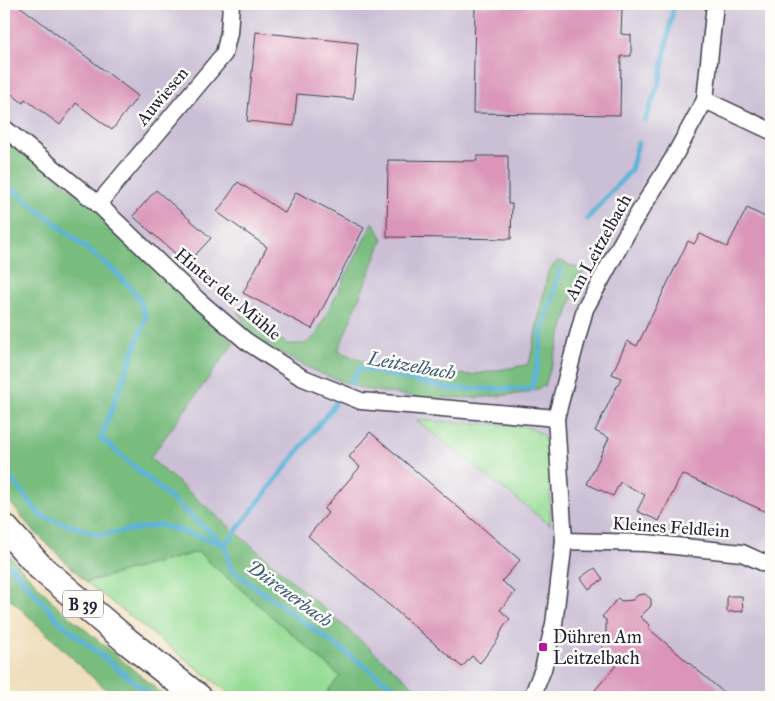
<svg xmlns="http://www.w3.org/2000/svg" width="775" height="701" font-family="'IM FELL Great Primer',serif">
<style>
.industrial{fill:#cbbfd5}
.green{fill:#96dc95;stroke:#5c7f68}
.forest{fill:#78bc7e;stroke:#4d6f5c}
.lines{fill:none;stroke-linecap:round;stroke-linejoin:round}
.stream{stroke:#5cb3d9;stroke-width:5}
.building{fill:#da95b8}
.street-casing{stroke:#413e4f;stroke-width:19}
.primary-casing{stroke:#413e4f;stroke-width:29}
.street{stroke:#fff;stroke-width:16}
.primary{stroke:#fff;stroke-width:26}
.poi-dot{fill:#b5179e;stroke:#fdfcf7;stroke-width:2}
.labels{text-anchor:middle;stroke-width:5;stroke-linejoin:round;paint-order:stroke}
.shield{fill:#fdfcf7;stroke:#646373;stroke-width:1}
.shield-label{font-size:16px;font-weight:bold;fill:#22223b}
.street-label{font-size:18px;fill:#22223b;stroke:#fdfcf7}
.poi-label{font-size:18px;fill:#22223b;stroke:#fdfcf7;text-anchor:start}
.water-label{font-size:19px;font-style:italic;fill:#395c7a;stroke:#fdfcf7}
</style>
<rect width="100%" height="100%" fill="#fdfcf7"/>
<filter id="ink" filterUnits="userSpaceOnUse"><feTurbulence type="fractalNoise" baseFrequency=".02" numOctaves="2"/><feDisplacementMap in="SourceGraphic" scale="10" xChannelSelector="R" yChannelSelector="G"/><feConvolveMatrix kernelMatrix="1 2 1 2 8 2 1 2 1" color-interpolation-filters="sRGB"/></filter>
<filter id="wash" filterUnits="userSpaceOnUse"><feTurbulence type="fractalNoise" baseFrequency=".0096" numOctaves="4" result="noise"/><feDisplacementMap in="SourceGraphic" scale="20" xChannelSelector="R" yChannelSelector="G"/><feGaussianBlur stdDeviation="1.12" result="paint"/><feColorMatrix in="noise" values="0 0 0 0 0 0 0 0 0 0 0 0 0 0 0 0 0 1.4 0 .05"/><feComposite in="paint" operator="in"/></filter>
<g filter="url(#wash)">
<rect width="100%" height="100%" fill="#f0dfbe"/>
<!-- industrial -->
<polygon class="industrial" points="4,4 771,4 771,697 466,697 463,695 459,697 426,697 150,457 234,343 208,321 95,208 4,134"/>
<!-- green -->
<g class="green">
<polygon points="416,420 525,426 542,434 550,447 550,525"/>
<polygon points="198,552 340,676 323,697 234,697 86,582"/>
</g>
<!-- forest -->
<g class="forest">
<polygon points="4,134 95,208 208,321 234,343 150,458 426,697 323,697 340,676 198,552 86,582 30,527 4,495"/>
<polygon points="373,222 383,239 338,351 384,370 471,375 526,365 530,360 548,272 558,260 584,271 575,289 545,386 526,393 476,398 422,398 364,389 319,373 278,352 249,332 237,311 287,344 305,344 316,335"/>
<polygon points="4,550 57,606 166,697 116,697 94,679 4,593"/>
</g>
<g class="lines">
<!-- stream -->
<g class="stream">
<polyline points="645,120 660,80 674,4"/>
<polyline points="4,182 117,273 139,298 146,318 101,438 225,545 335,404"/>
<polyline points="587,219 631,170 638,143"/>
<polyline points="350,383 360,368 450,389 531,389 538,363 543,329 561,268"/>
<polyline points="4,470 41,516 99,535 161,525 225,545 231,569 407,697"/>
<polyline points="4,559 61,623 153,697"/>
</g>
</g>
<g id="blocks">
<!-- building -->
<g class="building">
<polygon points="8,4 17,4 138,96 112,130 76,103 60,125 25,99 23,103 4,88 4,9"/>
<polygon points="475,6 622,9 621,34 631,35 631,56 621,56 620,115 473,113"/>
<polygon points="256,32 358,43 353,99 297,94 294,126 247,121"/>
<polygon points="477,156 508,156 508,204 512,204 511,239 387,237 388,160 477,161"/>
<polygon points="238,182 285,213 296,192 364,228 312,329 243,293 267,247 217,212"/>
<polygon points="156,190 211,238 187,264 133,216"/>
<polygon points="747,208 771,220 771,514 682,474 659,521 637,511 645,495 620,482 613,496 587,484 609,438 595,431 621,378 612,374 627,341 637,346 688,241 694,244 700,234 727,247"/>
<polygon points="370,432 520,560 502,581 515,592 500,610 510,619 503,628 497,641 480,663 472,656 462,667 308,536 328,513 324,509 360,467 349,457"/>
<polygon points="595,568 603,579 589,589 581,578"/>
<polygon points="645,594 651,599 651,606 640,617 650,625 648,628 729,697 589,697 619,662 601,645 601,638 606,632 606,620 602,617 618,598 621,601 633,600 638,595"/>
<polygon points="727,596 742,596 743,611 727,612"/>
</g>
</g>
</g>
<g filter="url(#ink)">
<use href="#blocks" fill-opacity="0" stroke="#413e4f" stroke-width="1"/>
<g class="lines">
<defs>
<g id="street">
<polyline points="705,100 771,131"/>
<polyline points="4,128 98,204 198,300 246,341 301,377 361,401 556,418"/>
<polyline points="98,204 224,54 229,33 231,4"/>
<polyline points="564,541 646,543 742,553 771,566"/>
<polyline points="532,697 543,669 554,624 564,541 556,418 585,309 633,222 672,160 705,100 715,4"/>
</g>
<polyline id="primary" points="4,527 40,567 127,641 198,697"/>
</defs>
<!-- street casing -->
<use href="#street" class="street-casing"/>
<!-- primary casing -->
<use href="#primary" class="primary-casing"/>
<!-- street -->
<use href="#street" class="street"/>
<!-- primary -->
<use href="#primary" class="primary"/>
</g>
</g>
<!-- markers -->
<rect class="poi-dot" x="538" y="642" width="10" height="10" rx="2.5"/>
<g class="labels">
<!-- shield labels -->
<rect class="shield" x="63" y="590.5" width="40" height="27" rx="4"/>
<g class="shield-label">
<text x="83" y="610">B 39</text>
</g>
<!-- street labels -->
<g class="street-label">
<text transform="translate(162 96) rotate(-50)" y="6">Auwiesen</text>
<text transform="translate(598 247) rotate(-61)" y="6">Am Leitzelbach</text>
<text transform="translate(228 294) rotate(40)" y="6">Hinter der Mühle</text>
<text transform="translate(671 527) rotate(4)" y="6">Kleines Feldlein</text>
</g>
<!-- poi labels -->
<g class="poi-label">
<text x="553" y="643">Dühren Am<tspan x="553" dy="21">Leitzelbach</tspan></text>
</g>
<!-- water labels -->
<g class="water-label">
<text transform="translate(412 365) rotate(10)" y="7">Leitzelbach</text>
<text transform="translate(290 593) rotate(36)" y="7">Dürenerbach</text>
</g>
</g>
<!-- margin -->
<rect width="775" height="701" fill="none" stroke="#fdfcf7" stroke-width="20"/>
</svg>
